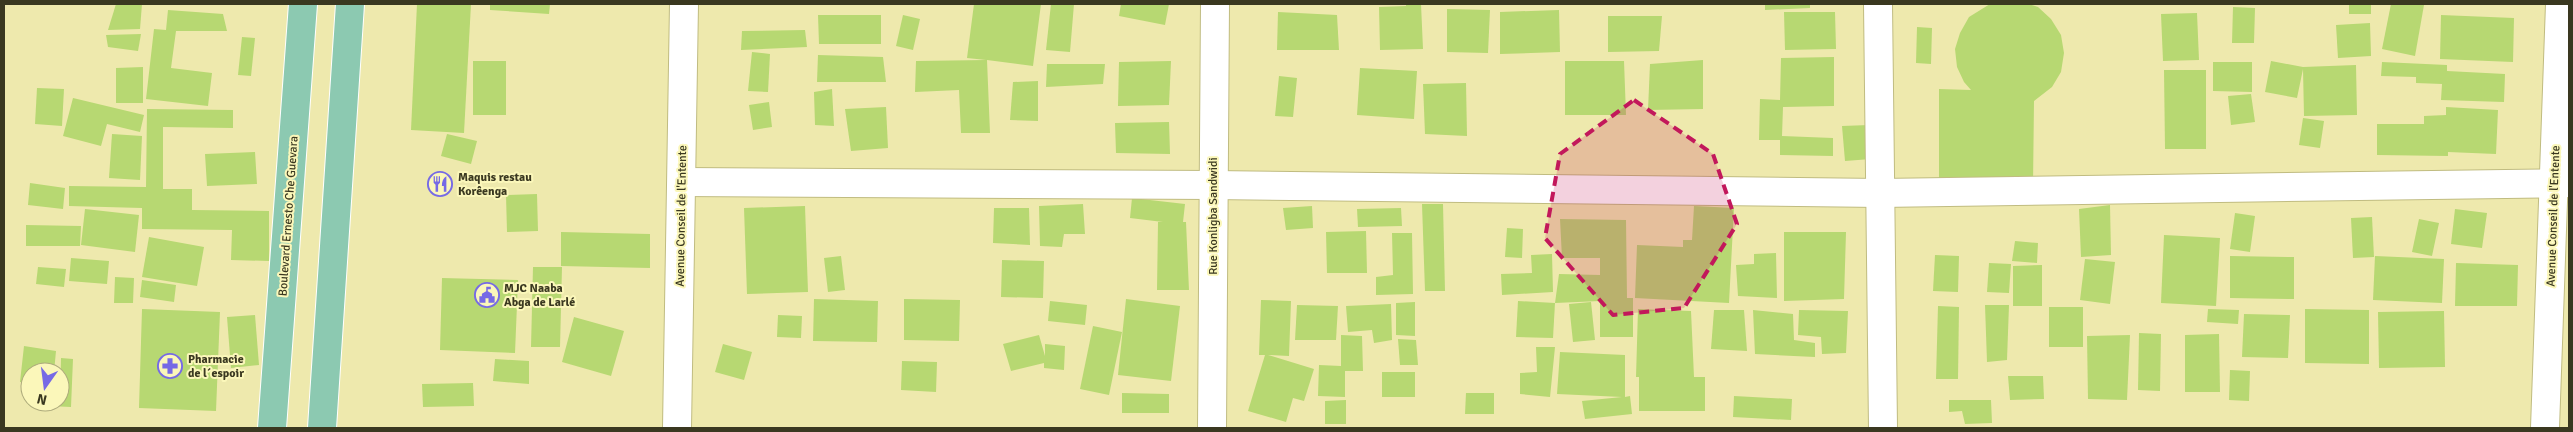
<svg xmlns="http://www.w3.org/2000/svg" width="2573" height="432" font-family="Signika,sans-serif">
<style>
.building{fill:#b7d872}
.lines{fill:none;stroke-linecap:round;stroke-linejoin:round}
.minor-casing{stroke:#c0bc81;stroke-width:30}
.major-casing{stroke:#fff;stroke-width:30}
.minor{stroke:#fff;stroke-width:28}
.major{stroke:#8cc9b1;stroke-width:28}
.marked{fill:#c2185b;fill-opacity:0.2;stroke:#c2185b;stroke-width:4;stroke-dasharray:10 6;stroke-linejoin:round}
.labels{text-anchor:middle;stroke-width:4;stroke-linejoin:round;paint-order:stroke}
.poi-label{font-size:12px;font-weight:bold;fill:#3a3820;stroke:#fbf7ba;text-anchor:start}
.street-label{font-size:12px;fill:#3a3820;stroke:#fbf7ba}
</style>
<rect width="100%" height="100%" fill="#eee9ad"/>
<!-- building -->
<g class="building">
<polygon points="116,4 142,4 140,29 108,30"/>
<polygon points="417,4 471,4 464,133 411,130"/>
<polygon points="490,4 550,4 549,14 490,10"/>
<polygon points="974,4 1041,4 1033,66 987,60 990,133 961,133 959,90 915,92 916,61 986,60 967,58"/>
<polygon points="1051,4 1074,4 1070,52 1046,50"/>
<polygon points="1121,4 1169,4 1165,25 1119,16"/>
<polygon points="1406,4 1421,4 1423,49 1380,50 1379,7 1406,6"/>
<polygon points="1765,4 1810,4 1810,8 1765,10"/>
<polygon points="1990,4 2029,4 2038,7 2051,19 2061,35 2064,53 2061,72 2052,87 2034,101 2033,185 1939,184 1939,89 1971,90 1964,82 1957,67 1955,49 1960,33 1969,17"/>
<rect x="2349" y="4" width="22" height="10"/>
<polygon points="2391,4 2424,5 2415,56 2382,49"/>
<polygon points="2233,7 2255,8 2254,43 2232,43"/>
<polygon points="1447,9 1490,10 1488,53 1447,52"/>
<polygon points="168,10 223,14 227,31 176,31 171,68 212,73 208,106 146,99 154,29 166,30"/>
<polygon points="1559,10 1560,52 1500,54 1500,12"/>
<polygon points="1278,12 1337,15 1339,50 1277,50"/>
<polygon points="1784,12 1835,12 1836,49 1785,50"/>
<polygon points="2197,13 2199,60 2163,61 2161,14"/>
<polygon points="818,15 881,15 881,44 819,44"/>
<polygon points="903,15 920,19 913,50 896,46"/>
<polygon points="2441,15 2514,18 2513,62 2440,59"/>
<polygon points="1608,16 1662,16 1659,51 1608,52"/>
<polygon points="2370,23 2371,56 2338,58 2336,25"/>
<polygon points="1917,27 1932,28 1931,64 1916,63"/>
<polygon points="805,30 807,47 741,50 742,31"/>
<polygon points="141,34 138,51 108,47 106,35"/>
<polygon points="242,37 255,38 251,76 238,75"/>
<polygon points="752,52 770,54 768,92 748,91"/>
<polygon points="818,55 883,57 886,82 817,82"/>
<polygon points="1834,57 1834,106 1783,107 1782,136 1833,138 1833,156 1780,155 1780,140 1759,140 1760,99 1780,100 1781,58"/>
<polygon points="1703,60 1703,109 1648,110 1650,64"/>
<rect x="473" y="61" width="33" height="54"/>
<polygon points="1171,61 1169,105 1118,106 1119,62"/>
<polygon points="1565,61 1624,61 1626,115 1565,115"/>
<polygon points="2271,61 2303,67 2356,65 2357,115 2304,116 2303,69 2297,98 2265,92"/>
<polygon points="2213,62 2252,62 2252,92 2213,91"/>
<polygon points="2382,62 2447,65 2447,71 2505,74 2504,102 2441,100 2442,84 2416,83 2416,77 2381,76"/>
<polygon points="1047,64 1105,64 1103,84 1046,87"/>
<polygon points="143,67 143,103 116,103 116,68"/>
<polygon points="1360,68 1417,71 1414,119 1357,115"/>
<polygon points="2164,70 2206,70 2206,149 2165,149"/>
<polygon points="1279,76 1297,78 1293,117 1275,116"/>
<polygon points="1038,81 1038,121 1010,120 1013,82"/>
<polygon points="1466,83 1467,136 1425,134 1423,84"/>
<polygon points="37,88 64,89 62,126 35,124"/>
<polygon points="832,89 834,126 815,125 814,92"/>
<polygon points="2251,94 2255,122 2231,125 2228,96"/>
<polygon points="73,98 144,115 140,132 107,124 101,146 63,136"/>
<polygon points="769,102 772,127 753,130 749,105"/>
<polygon points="886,107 888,148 851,151 845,109"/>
<polygon points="2446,107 2498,110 2496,154 2448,152 2448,156 2377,155 2377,124 2424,124 2424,116 2446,115"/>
<polygon points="147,109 233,110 233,128 163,127 163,189 192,189 192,210 269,211 269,261 231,260 232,230 142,229 142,208 69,206 69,186 146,187"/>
<polygon points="2303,118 2324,121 2320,148 2299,145"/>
<polygon points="1169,122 1170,154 1116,153 1115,123"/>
<polygon points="1869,125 1871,159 1845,161 1842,126"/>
<polygon points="112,134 142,136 140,180 109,178"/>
<polygon points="447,134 477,141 471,164 441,156"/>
<polygon points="255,152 257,184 207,186 205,154"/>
<polygon points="30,183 65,188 63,209 28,205"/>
<polygon points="537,194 538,231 507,232 506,195"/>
<polygon points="1132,198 1185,204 1183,222 1186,222 1189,290 1157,290 1158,222 1163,222 1130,218"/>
<polygon points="1083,204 1085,234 1064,234 1062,247 1040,246 1039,206"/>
<polygon points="1422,204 1443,204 1445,291 1425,291"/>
<polygon points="2110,205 2111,255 2081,257 2079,209"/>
<polygon points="805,206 808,292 747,294 744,208"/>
<polygon points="1312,206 1313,228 1286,230 1283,208"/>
<polygon points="1694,206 1734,208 1729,303 1635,298 1637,245 1683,247 1683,240 1692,240"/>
<polygon points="994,208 1029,208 1030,245 993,243"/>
<polygon points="1401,208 1402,226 1358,227 1357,209"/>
<polygon points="85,209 139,215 135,252 81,245"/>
<polygon points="2455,209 2487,213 2482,248 2451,244"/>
<polygon points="2235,213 2255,216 2250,252 2230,249"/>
<polygon points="2372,217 2374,257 2353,258 2351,218"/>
<polygon points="1560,219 1626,220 1627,298 1633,298 1633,337 1600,337 1600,301 1555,303 1559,274 1600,275 1600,258 1562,258"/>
<polygon points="2419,219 2439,223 2432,256 2412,252"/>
<polygon points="26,225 81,226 80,246 26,246"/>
<polygon points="1507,228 1523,229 1522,258 1505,257"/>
<polygon points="1366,231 1367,273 1327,273 1326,232"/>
<polygon points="561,232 650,234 650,268 561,266"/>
<polygon points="1784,232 1846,232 1844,299 1784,301"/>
<polygon points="1392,233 1412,233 1413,294 1376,295 1376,277 1393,275"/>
<polygon points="2164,235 2220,238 2216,306 2161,303"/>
<polygon points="149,237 204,247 197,286 142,277"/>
<polygon points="2015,241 2038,243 2037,263 2012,261"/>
<polygon points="1776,253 1777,298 1738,296 1736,265 1754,264 1754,254"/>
<polygon points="1552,254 1553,292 1502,295 1501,274 1532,273 1531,255"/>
<polygon points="1935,255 1959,256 1958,292 1933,291"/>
<polygon points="841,256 845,290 828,292 824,258"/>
<polygon points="2230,256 2294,257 2294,299 2230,298"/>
<polygon points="2375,256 2444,259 2442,303 2373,300"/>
<polygon points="71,258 109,261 107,284 69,281"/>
<polygon points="2085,259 2115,262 2110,304 2080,300"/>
<polygon points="1002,260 1044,261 1043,298 1001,297"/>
<polygon points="1989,263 2011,264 2009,293 1987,292"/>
<polygon points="2456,263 2518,265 2517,306 2455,306"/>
<polygon points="2042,265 2042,306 2013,306 2013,266"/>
<polygon points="38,267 66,269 64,287 36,284"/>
<polygon points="533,267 562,267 560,347 531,347"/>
<polygon points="115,277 134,278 133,303 114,303"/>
<polygon points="442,278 518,280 515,353 440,350"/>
<polygon points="142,280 176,285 174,302 140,297"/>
<polygon points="814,299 878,301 877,342 813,341"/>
<polygon points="904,299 960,300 959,341 904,340"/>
<polygon points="1126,299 1180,306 1171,381 1118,375"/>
<polygon points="1261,300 1291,301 1289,356 1268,355 1314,369 1304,401 1293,398 1286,422 1248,411 1265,355 1259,355"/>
<polygon points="1050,301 1087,305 1085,325 1048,321"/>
<polygon points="1518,301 1555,303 1553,338 1516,337"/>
<polygon points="1415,302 1415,336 1396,335 1396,303"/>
<polygon points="1591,302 1595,340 1573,342 1569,304"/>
<polygon points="1391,304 1392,340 1374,343 1372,330 1348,332 1346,306"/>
<polygon points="1297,305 1338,306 1336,340 1295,340"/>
<polygon points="1985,305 2009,305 2007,360 1987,362"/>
<polygon points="1938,306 1959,307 1958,379 1936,379"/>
<rect x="2049" y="307" width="34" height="40"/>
<polygon points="142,309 220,312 216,411 139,408"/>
<polygon points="1638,309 1691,311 1694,377 1705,377 1705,411 1639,411 1639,377 1636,377"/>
<polygon points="2208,309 2239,310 2238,324 2207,322"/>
<polygon points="2305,309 2369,310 2369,364 2305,363"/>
<polygon points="1714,310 1744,310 1747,351 1711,349"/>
<polygon points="1753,310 1793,314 1794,340 1815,343 1815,357 1755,354"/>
<polygon points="1799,310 1848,311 1846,353 1822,354 1821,337 1798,335"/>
<polygon points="2444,311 2445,367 2379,368 2378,312"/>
<polygon points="2244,314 2290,315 2288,358 2242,357"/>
<polygon points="255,315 259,365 231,368 227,317"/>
<polygon points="778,315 802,316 801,338 777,337"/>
<polygon points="574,317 624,331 611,376 562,362"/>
<polygon points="1093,326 1122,332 1109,395 1080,389"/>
<polygon points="2139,333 2161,334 2160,391 2138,390"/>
<polygon points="2219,334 2220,392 2185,392 2185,335"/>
<polygon points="1039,335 1045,356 1045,344 1065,346 1064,370 1044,368 1044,363 1011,371 1003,344"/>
<polygon points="1341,335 1362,336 1363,371 1345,371 1345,397 1318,396 1319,365 1341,366"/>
<polygon points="2130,335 2127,400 2088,399 2087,336"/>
<polygon points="1398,339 1416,340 1418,365 1400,365"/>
<polygon points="723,344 752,352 744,380 715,372"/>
<polygon points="24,346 56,351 54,372 30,372 30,383 20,382"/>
<polygon points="1536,347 1555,347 1550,397 1520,394 1520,373 1537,372"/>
<polygon points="1560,352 1625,355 1625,397 1630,396 1632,414 1585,419 1582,401 1622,397 1557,394"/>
<polygon points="61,358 73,359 71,407 28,405 29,397 30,402 60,402"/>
<polygon points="495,359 529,361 529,384 493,381"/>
<polygon points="902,361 937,362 936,392 901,390"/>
<polygon points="2230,370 2250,371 2249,401 2229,400"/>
<rect x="1382" y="372" width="33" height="25"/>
<polygon points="2008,376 2043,376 2044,399 2010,400"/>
<polygon points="473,383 474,406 423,407 422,384"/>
<polygon points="1122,393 1169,394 1169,413 1122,413"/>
<polygon points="1466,393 1494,393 1494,414 1465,414"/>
<polygon points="1734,396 1792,399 1791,420 1733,417"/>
<polygon points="1346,400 1346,424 1325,424 1325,401"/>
<polygon points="1949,400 1991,400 1992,423 1965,424 1962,411 1949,412"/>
</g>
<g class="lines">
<defs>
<g id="minor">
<polyline points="1878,4 1883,428"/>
<polyline points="682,182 1213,185 1880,193 2569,183"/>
<polyline points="677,428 684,4"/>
<polyline points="1212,428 1215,4"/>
<polyline points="2545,428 2560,4"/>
</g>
<g id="major">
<polyline points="272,428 303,4"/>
<polyline points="322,428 350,4"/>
</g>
</defs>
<!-- minor casing -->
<use href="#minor" class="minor-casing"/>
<!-- major casing -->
<use href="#major" class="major-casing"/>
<!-- minor -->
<use href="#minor" class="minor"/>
<!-- major -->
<use href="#major" class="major"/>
</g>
<!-- marked area -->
<path class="marked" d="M1634 100 1713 154 1737 224 1684 308 1613 315 1545 238 1560 154Z"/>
<!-- icons -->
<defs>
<symbol id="restaurant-ring" viewBox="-11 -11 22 22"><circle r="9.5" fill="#fbf7ba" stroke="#766ae5" stroke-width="1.5"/><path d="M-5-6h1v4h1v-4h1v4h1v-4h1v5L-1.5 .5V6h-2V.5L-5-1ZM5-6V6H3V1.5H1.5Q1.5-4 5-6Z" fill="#766ae5"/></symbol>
<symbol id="civic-ring" viewBox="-11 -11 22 22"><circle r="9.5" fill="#fbf7ba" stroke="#766ae5" stroke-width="1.5"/><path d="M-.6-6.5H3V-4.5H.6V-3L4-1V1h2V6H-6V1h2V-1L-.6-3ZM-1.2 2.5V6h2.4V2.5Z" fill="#766ae5"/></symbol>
<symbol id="pharmacy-ring" viewBox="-11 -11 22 22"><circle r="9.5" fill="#fbf7ba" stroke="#766ae5" stroke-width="1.5"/><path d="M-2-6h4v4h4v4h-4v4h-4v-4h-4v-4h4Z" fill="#766ae5"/></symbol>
</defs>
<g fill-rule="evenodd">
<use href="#restaurant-ring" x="426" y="170" width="28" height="28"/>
<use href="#civic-ring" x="473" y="281" width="28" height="28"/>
<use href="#pharmacy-ring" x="156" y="352" width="28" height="28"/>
</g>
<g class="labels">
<!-- poi labels -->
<g class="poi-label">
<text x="458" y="181">Maquis restau<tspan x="458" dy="14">Korêenga</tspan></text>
<text x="504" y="292">MJC Naaba<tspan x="504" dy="14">Abga de Larlé</tspan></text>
<text x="188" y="363">Pharmacie<tspan x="188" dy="14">de l´espoir</tspan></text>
</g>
<!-- street labels -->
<g class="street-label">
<text transform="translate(288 216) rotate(-86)" y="4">Boulevard Ernesto Che Guevara</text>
<text transform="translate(681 216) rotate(-89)" y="4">Avenue Conseil de l'Entente</text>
<text transform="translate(1213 216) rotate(-90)" y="4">Rue Konligba Sandwidi</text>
<text transform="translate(2553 216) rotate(-88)" y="4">Avenue Conseil de l'Entente</text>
</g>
</g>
<!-- border -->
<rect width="2573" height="432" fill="none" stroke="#3a3820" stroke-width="10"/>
<!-- north arrow -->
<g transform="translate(45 387) rotate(194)"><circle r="24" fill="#fbf7ba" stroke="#aeab7c"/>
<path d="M0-4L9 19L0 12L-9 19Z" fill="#766ae5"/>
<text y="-8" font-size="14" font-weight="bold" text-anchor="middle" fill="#3a3820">N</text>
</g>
</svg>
